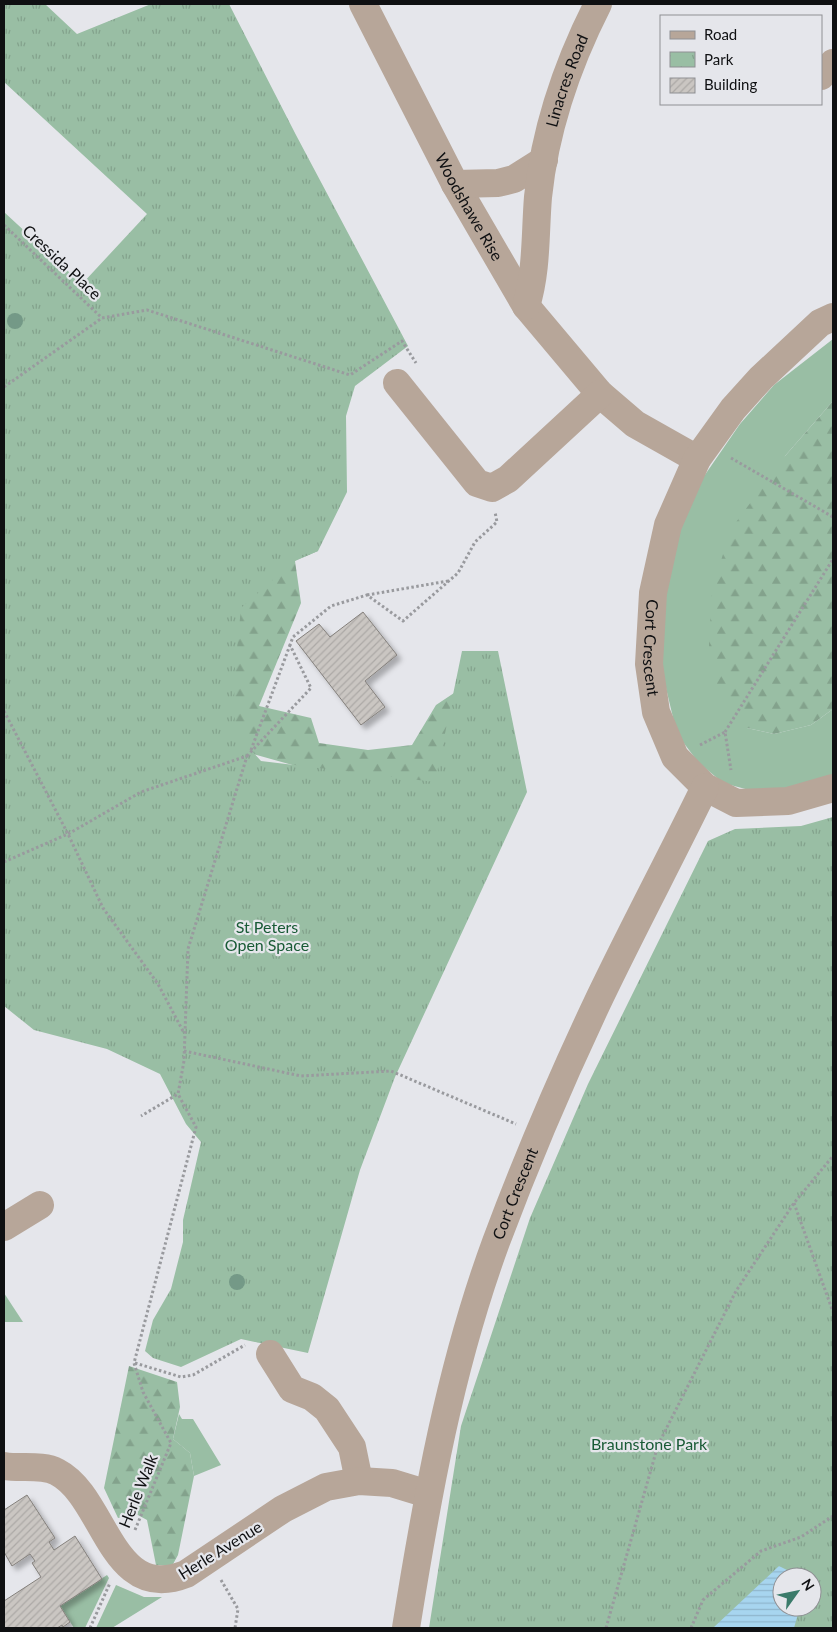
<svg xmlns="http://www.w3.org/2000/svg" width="837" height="1632" font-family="Lato,sans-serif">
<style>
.grass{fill:#99bea4}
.forest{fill:url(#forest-firs)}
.park{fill:url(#park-tufts);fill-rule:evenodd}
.water{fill:url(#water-rules)}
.building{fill:url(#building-hatch);stroke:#84807c;filter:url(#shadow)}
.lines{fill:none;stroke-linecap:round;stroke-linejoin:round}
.path{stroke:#999a9e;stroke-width:3;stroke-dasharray:2.5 2.5;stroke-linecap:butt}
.minor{stroke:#b7a699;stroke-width:28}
.tree{fill:#749987}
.labels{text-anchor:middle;stroke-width:4.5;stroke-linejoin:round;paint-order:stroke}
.street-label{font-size:16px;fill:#0f1012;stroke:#e5e6eb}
.park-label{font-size:16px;fill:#185a35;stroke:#e5e6eb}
</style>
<defs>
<pattern id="forest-firs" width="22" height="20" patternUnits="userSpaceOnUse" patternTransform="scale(1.25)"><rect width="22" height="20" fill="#99bea4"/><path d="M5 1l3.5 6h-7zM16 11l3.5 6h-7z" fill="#83a28c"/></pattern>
<pattern id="park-tufts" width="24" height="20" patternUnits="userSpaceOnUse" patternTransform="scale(1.25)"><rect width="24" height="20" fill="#99bea4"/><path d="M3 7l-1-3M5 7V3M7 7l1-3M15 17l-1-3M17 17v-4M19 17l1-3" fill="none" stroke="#83a28c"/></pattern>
<pattern id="water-rules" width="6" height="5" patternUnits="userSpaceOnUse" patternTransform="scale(1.25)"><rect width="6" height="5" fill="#a7d5ef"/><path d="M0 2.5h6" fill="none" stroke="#8fb6cc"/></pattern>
<pattern id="building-hatch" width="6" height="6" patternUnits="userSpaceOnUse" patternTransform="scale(1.25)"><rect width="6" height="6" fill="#cac6c2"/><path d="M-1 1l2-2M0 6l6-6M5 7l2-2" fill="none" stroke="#aca9a6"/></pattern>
<filter id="shadow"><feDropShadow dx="4.5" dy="4.5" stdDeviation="2.5" flood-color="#0004"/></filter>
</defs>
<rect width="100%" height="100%" fill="#e5e6eb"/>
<!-- grass -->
<g class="grass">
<polygon points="833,339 833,401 785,456 747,728 774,734 811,725 833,709 833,780 792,793 753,791 723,783 698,762 677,734 659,659 661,595 679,528 700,482 740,424 774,385"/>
<polygon points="4,1293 23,1322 4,1322"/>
<polygon points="179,1414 182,1419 193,1419 221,1465 194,1476 190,1453 173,1439"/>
<polygon points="107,1575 109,1578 85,1628 74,1628 60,1606"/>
<polygon points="116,1585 144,1597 162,1597 112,1628 96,1628"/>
</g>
<!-- forest -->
<g class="forest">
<polygon points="833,401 833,709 811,725 774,734 747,728 715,688 709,645 712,589 731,529 785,456"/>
<polygon points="171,487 318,551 295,561 301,603 259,706 311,718 319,743 368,750 412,745 436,705 454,693 469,815 250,753 214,755"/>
<polygon points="129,1366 177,1382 180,1407 173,1439 190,1453 194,1476 178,1555 172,1566 156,1565 147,1520 136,1514 118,1518 104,1488"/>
</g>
<!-- park -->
<g class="park">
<polygon points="4,4 45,4 77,34 151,4 229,4 296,135 408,346 355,386 346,416 347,492 318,551 294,561 241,608 234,679 235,732 261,761 435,782 462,651 498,651 527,792 395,1077 360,1170 308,1353 241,1339 181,1367 153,1358 145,1351 153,1320 171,1289 183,1242 183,1220 201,1142 186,1124 160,1074 107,1049 34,1030 4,1006 4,212 82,284 147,214 4,82"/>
<path d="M833 817V1628H429L461 1426 530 1218 588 1084 708 841 735 829 801 826ZM782 1577H812V1607H782Z"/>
</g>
<!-- water -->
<polygon class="water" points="779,1566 801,1577 782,1577 782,1607 800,1607 794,1628 713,1628"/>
<!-- building -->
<g class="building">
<polygon points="363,612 397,655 365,681 385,707 361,725 296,641 319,624 330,637"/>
<polygon points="27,1495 55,1538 49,1542 54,1550 75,1536 102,1579 60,1606 70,1622 63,1627 62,1625 57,1628 4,1628 4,1601 41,1577 32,1563 35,1561 30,1554 12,1566 4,1552 4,1510"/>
</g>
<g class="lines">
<!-- path -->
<g class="path">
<polyline points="4,225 102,318"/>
<polyline points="4,387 102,318 147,310 350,375 402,341 416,363"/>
<polyline points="731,458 833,517"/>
<polyline points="367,595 448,581"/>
<polyline points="4,711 68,834 103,908 158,984 184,1033"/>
<polyline points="725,732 833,559"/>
<polyline points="700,745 725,732 731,770"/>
<polyline points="251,750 290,645"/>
<polyline points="247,756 311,688 290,645 293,637 331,606 367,595 403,621 458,573 475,542 497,522 495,512"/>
<polyline points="4,862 68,834 141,792 247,756 188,949 184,1061 178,1094 141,1116"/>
<polyline points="184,1051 301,1076 391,1071 516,1124"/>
<polyline points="794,1203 833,1312"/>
<polyline points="135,1363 181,1377 193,1375 245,1345"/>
<polyline points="135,1530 171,1443 143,1392 134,1363 196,1127 178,1094"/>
<polyline points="221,1580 238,1609 235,1628"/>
<polyline points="90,1628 110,1583"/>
<polyline points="606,1628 658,1445 736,1291 794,1203 833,1156"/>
<polyline points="691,1628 703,1600 761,1551 801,1537 833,1516"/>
</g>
<!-- minor -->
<g class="minor">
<path id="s1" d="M363 4 455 184 526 306 600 394 635 424 697 459"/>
<polyline points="821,76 833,63"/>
<polyline points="455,184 498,183 514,179 544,160"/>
<path id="s2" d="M526 306C537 271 535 234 538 197 545 130 568 63 598 4"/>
<path id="s3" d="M833 317 820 323 761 378 733 409 697 459 668 525 653 593 649 664 656 712 675 757 705 787 736 803 788 801 833 788"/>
<polyline points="397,383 477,483 492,488 508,479 600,394"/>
<polyline points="4,1227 40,1205"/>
<polyline points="270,1354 292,1389 312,1397 327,1409 352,1447 359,1481"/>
<path d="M4 1466C20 1469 42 1464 57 1472 106 1497 110 1604 186 1574L283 1509 326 1487 359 1481 392 1483 428 1494"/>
<path id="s4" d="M406 1628C427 1497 450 1367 496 1242 527 1159 562 1077 600 997 634 926 671 857 705 787"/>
</g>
</g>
<!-- trees -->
<g class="tree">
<circle cx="15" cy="321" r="8"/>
<circle cx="237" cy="1282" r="8"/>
</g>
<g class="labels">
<!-- street labels -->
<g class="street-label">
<text dy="6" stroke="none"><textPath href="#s2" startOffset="230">Linacres Road</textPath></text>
<text dy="6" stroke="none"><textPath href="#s1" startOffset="229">Woodshawe Rise</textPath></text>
<text transform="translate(62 262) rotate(43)" y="6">Cressida Place</text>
<text dy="6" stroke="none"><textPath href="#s3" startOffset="395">Cort Crescent</textPath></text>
<text dy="6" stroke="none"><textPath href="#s4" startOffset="449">Cort Crescent</textPath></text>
<text transform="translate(138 1491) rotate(-68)" y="6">Herle Walk</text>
<text transform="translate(220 1550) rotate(-32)" y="6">Herle Avenue</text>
</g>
<!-- park labels -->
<g class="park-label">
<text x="267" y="933">St Peters<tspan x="267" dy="18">Open Space</tspan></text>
<text x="649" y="1450">Braunstone Park</text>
</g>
</g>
<!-- border -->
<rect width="837" height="1632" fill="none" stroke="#0f1012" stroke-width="10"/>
<!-- legend -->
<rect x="660" y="15" width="162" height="90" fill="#e5e6eb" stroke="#8f9094"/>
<rect x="670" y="31" width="25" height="8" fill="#b7a699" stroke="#8f9094"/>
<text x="704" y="40" font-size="15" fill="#0f1012">Road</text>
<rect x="670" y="52" width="25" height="15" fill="url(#park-tufts)" stroke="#8f9094"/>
<text x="704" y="65" font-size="15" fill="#0f1012">Park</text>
<rect x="670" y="78" width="25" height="15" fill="url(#building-hatch)" stroke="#8f9094"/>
<text x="704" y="90" font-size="15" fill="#0f1012">Building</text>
<!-- north arrow -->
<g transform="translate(797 1592) rotate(57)"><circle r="24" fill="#e5e6eb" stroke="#8f9094"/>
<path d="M0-4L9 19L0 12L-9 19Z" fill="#3a7b6a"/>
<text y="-8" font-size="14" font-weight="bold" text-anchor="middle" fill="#0f1012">N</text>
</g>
</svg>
